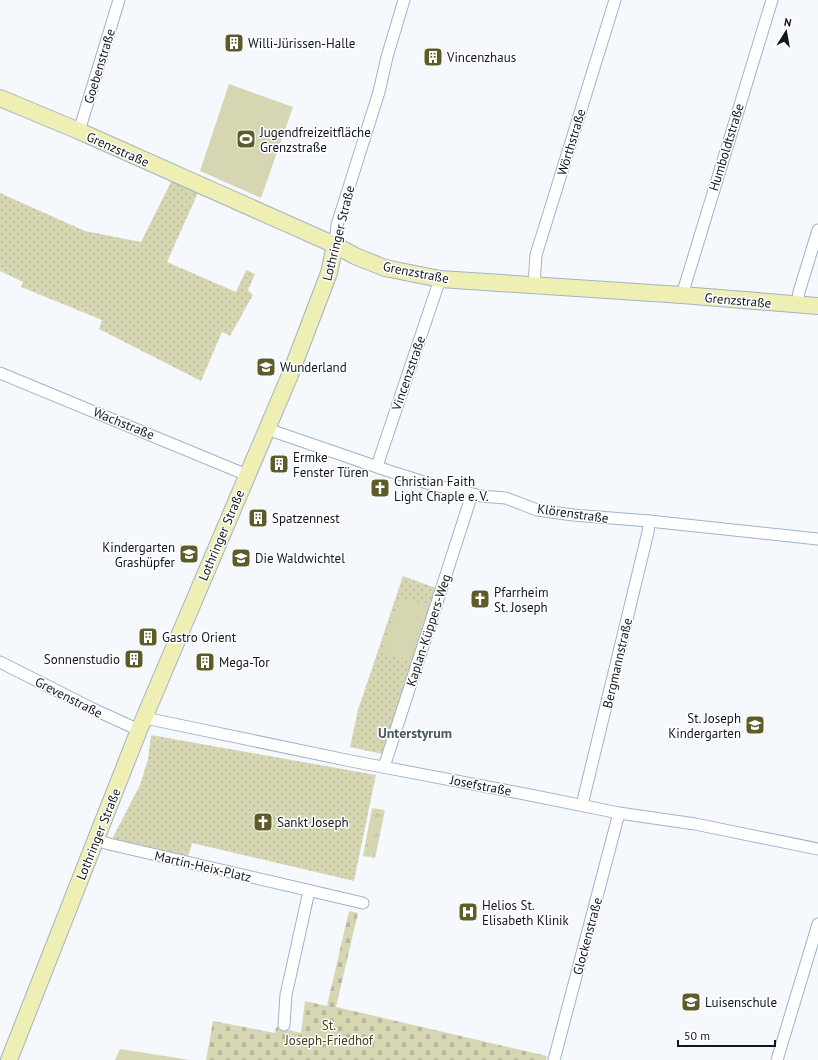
<svg xmlns="http://www.w3.org/2000/svg" width="818" height="1060" font-family="'PT Sans',sans-serif">
<style>
.grass{fill:url(#grass-tufts)}
.cemetery{fill:url(#cemetery-stones)}
.park{fill:url(#park-dots)}
.garden{fill:#d6d6b3}
.lines{fill:none;stroke-linecap:round;stroke-linejoin:round}
.street-casing{stroke:#a0b4c6;stroke-width:13}
.secondary-casing{stroke:#a0b4c6;stroke-width:18}
.street{stroke:#fff;stroke-width:11}
.secondary{stroke:#efeeb3;stroke-width:16}
.labels{text-anchor:middle;stroke-width:3;stroke-linejoin:round;paint-order:stroke}
.poi-label{font-size:13px;fill:#10171d;stroke:#fff;text-anchor:start}
.street-label{font-size:13px;fill:#10171d;stroke:#fff}
.park-label{font-size:13px;fill:#404016;stroke:#fff}
.neighbourhood-label{font-size:14px;font-weight:bold;fill:#455867;stroke:#fff}
</style>
<defs>
<pattern id="grass-tufts" width="24" height="20" patternUnits="userSpaceOnUse"><rect width="24" height="20" fill="#d6d6b3"/><path d="M3 7l-1-3M5 7V3M7 7l1-3M15 17l-1-3M17 17v-4M19 17l1-3" fill="none" stroke="#b7b79a"/></pattern>
<pattern id="cemetery-stones" width="16" height="16" patternUnits="userSpaceOnUse"><rect width="16" height="16" fill="#d6d6b3"/><path d="M2 7V4a2 2 0 0 1 4 0v3zM10 15v-3a2 2 0 0 1 4 0v3z" fill="#b7b79a"/></pattern>
<pattern id="park-dots" width="8" height="8" patternUnits="userSpaceOnUse"><rect width="8" height="8" fill="#d6d6b3"/><path d="M2 2h.1M6 6h.1" fill="none" stroke="#b7b79a" stroke-width="1.8" stroke-linecap="round"/></pattern>
</defs>
<rect width="100%" height="100%" fill="#f5f9fd"/>
<!-- grass -->
<polygon class="grass" points="372,808 385,810 375,858 363,856"/>
<!-- cemetery -->
<polygon class="cemetery" points="349,911 358,913 336,1007 547,1056 546,1060 206,1060 213,1021 275,1033 276,1027 301,1033 305,1001 327,1006"/>
<!-- park -->
<g class="park">
<polygon points="175,174 201,186 167,262 236,292 246,270 255,274 248,290 253,295 230,336 222,332 201,381 99,329 102,320 21,287 23,282 0,271 0,193 85,231 141,242"/>
<polygon points="403,576 436,588 382,754 350,747 358,710"/>
<polygon points="151,735 376,775 354,881 192,843 188,857 112,839 140,785 148,759"/>
</g>
<!-- garden -->
<g class="garden">
<polygon points="229,84 293,107 261,198 200,171"/>
<polygon points="401,597 429,606 410,661 382,652"/>
<polygon points="120,1049 190,1060 115,1060"/>
</g>
<g class="lines">
<defs>
<g id="street">
<polyline points="79,131 119,0"/>
<polyline points="335,245 337,225 379,92 387,57 404,0"/>
<polyline points="534,284 536,255 615,0"/>
<polyline points="682,295 772,0"/>
<polyline points="797,305 799,292 818,230"/>
<polyline points="0,373 247,475"/>
<polyline points="267,429 389,471 430,484 481,496 506,498 537,510 573,515 649,521 818,539"/>
<polyline points="377,466 440,279"/>
<polyline points="0,662 93,709 139,730"/>
<polyline points="145,718 351,761 525,794 619,813 695,824 818,849"/>
<polyline points="384,767 472,494"/>
<polyline points="582,805 648,532 649,521"/>
<polyline points="96,840 109,844 363,903"/>
<polyline points="284,1025 286,995 309,891"/>
<polyline points="554,1060 619,813"/>
<polyline points="777,1060 818,924"/>
</g>
<g id="secondary">
<polyline points="0,98 79,131 335,245 355,256 385,268 440,279 682,295 818,306"/>
<polyline points="9,1060 139,730 290,375 329,273 335,245"/>
</g>
</defs>
<!-- street casing -->
<use href="#street" class="street-casing"/>
<!-- secondary casing -->
<use href="#secondary" class="secondary-casing"/>
<!-- street -->
<use href="#street" class="street"/>
<!-- secondary -->
<use href="#secondary" class="secondary"/>
</g>
<!-- icons -->
<defs>
<symbol id="building-square" viewBox="-11 -11 22 22"><rect x="-9" y="-9" width="18" height="18" rx="4" fill="#5d5c29" stroke="#fff"/><path d="M-4-6H4V6H1V3H-1V6H-4ZM-2.5-4.3h1.7v1.8h-1.7ZM.8-4.3h1.7v1.8H.8ZM-2.5-1h1.7V.8h-1.7ZM.8-1h1.7V.8H.8Z" fill="#fff"/></symbol>
<symbol id="stadium-square" viewBox="-11 -11 22 22"><rect x="-9" y="-9" width="18" height="18" rx="4" fill="#5d5c29" stroke="#fff"/><path d="M0-5a6.5 5 0 1 0 0 10a6.5 5 0 1 0 0-10ZM-3.5-1.8h7v3.6h-7Z" fill="#fff"/></symbol>
<symbol id="school-square" viewBox="-11 -11 22 22"><rect x="-9" y="-9" width="18" height="18" rx="4" fill="#5d5c29" stroke="#fff"/><path d="M0-5L7-2L0 1L-7-2ZM-4 1L0 2.5L4 1V4Q0 6-4 4Z" fill="#fff"/></symbol>
<symbol id="church-square" viewBox="-11 -11 22 22"><rect x="-9" y="-9" width="18" height="18" rx="4" fill="#5d5c29" stroke="#fff"/><path d="M-1.2-6h2.4v3.5h3.3v2.4h-3.3V6h-2.4V-.1h-3.3v-2.4h3.3Z" fill="#fff"/></symbol>
<symbol id="hospital-square" viewBox="-11 -11 22 22"><rect x="-9" y="-9" width="18" height="18" rx="4" fill="#5d5c29" stroke="#fff"/><path d="M-5-5h3v3.5h4V-5h3V5h-3V1.5h-4V5h-3Z" fill="#fff"/></symbol>
</defs>
<g fill-rule="evenodd">
<use href="#building-square" x="223" y="32" width="22" height="22"/>
<use href="#building-square" x="422" y="46" width="22" height="22"/>
<use href="#stadium-square" x="235" y="128" width="22" height="22"/>
<use href="#school-square" x="255" y="356" width="22" height="22"/>
<use href="#building-square" x="268" y="453" width="22" height="22"/>
<use href="#church-square" x="369" y="477" width="22" height="22"/>
<use href="#building-square" x="247" y="507" width="22" height="22"/>
<use href="#school-square" x="178" y="543" width="22" height="22"/>
<use href="#school-square" x="230" y="547" width="22" height="22"/>
<use href="#church-square" x="469" y="588" width="22" height="22"/>
<use href="#building-square" x="137" y="626" width="22" height="22"/>
<use href="#building-square" x="123" y="648" width="22" height="22"/>
<use href="#building-square" x="194" y="651" width="22" height="22"/>
<use href="#school-square" x="744" y="714" width="22" height="22"/>
<use href="#church-square" x="252" y="811" width="22" height="22"/>
<use href="#hospital-square" x="457" y="901" width="22" height="22"/>
<use href="#school-square" x="680" y="991" width="22" height="22"/>
</g>
<g class="labels">
<!-- poi labels -->
<g class="poi-label">
<text x="248" y="48">Willi-Jürissen-Halle</text>
<text x="447" y="62">Vincenzhaus</text>
<text x="260" y="137">Jugendfreizeitfläche<tspan x="260" dy="15">Grenzstraße</tspan></text>
<text x="280" y="372">Wunderland</text>
<text x="293" y="462">Ermke<tspan x="293" dy="15">Fenster Türen</tspan></text>
<text x="394" y="486">Christian Faith<tspan x="394" dy="15">Light Chaple e. V.</tspan></text>
<text x="272" y="523">Spatzennest</text>
<text x="175" y="552" text-anchor="end">Kindergarten<tspan x="175" dy="15">Grashüpfer</tspan></text>
<text x="255" y="563">Die Waldwichtel</text>
<text x="494" y="597">Pfarrheim<tspan x="494" dy="15">St. Joseph</tspan></text>
<text x="162" y="642">Gastro Orient</text>
<text x="120" y="664" text-anchor="end">Sonnenstudio</text>
<text x="219" y="667">Mega-Tor</text>
<text x="741" y="723" text-anchor="end">St. Joseph<tspan x="741" dy="15">Kindergarten</tspan></text>
<text x="277" y="827">Sankt Joseph</text>
<text x="482" y="910">Helios St.<tspan x="482" dy="15">Elisabeth Klinik</tspan></text>
<text x="705" y="1007">Luisenschule</text>
</g>
<!-- street labels -->
<g class="street-label">
<text transform="translate(99 66) rotate(-73)" y="5">Goebenstraße</text>
<text transform="translate(571 142) rotate(-73)" y="5">Wörthstraße</text>
<text transform="translate(726 147) rotate(-73)" y="5">Humboldtstraße</text>
<text transform="translate(118 149) rotate(24)" y="5">Grenzstraße</text>
<text transform="translate(338 233) rotate(-76)" y="5">Lothringer Straße</text>
<text transform="translate(416 272) rotate(11)" y="5">Grenzstraße</text>
<text transform="translate(738 300) rotate(5)" y="5">Grenzstraße</text>
<text transform="translate(408 373) rotate(-71)" y="5">Vincenzstraße</text>
<text transform="translate(124 423) rotate(22)" y="5">Wachstraße</text>
<text transform="translate(573 513) rotate(8)" y="5">Klörenstraße</text>
<text transform="translate(221 535) rotate(-67)" y="5">Lothringer Straße</text>
<text transform="translate(428 630) rotate(-72)" y="5">Kaplan-Küppers-Weg</text>
<text transform="translate(617 663) rotate(-77)" y="5">Bergmannstraße</text>
<text transform="translate(69 697) rotate(27)" y="5">Grevenstraße</text>
<text transform="translate(481 785) rotate(11)" y="5">Josefstraße</text>
<text transform="translate(98 834) rotate(-68)" y="5">Lothringer Straße</text>
<text transform="translate(203 866) rotate(13)" y="5">Martin-Heix-Platz</text>
<text transform="translate(587 936) rotate(-75)" y="5">Glockenstraße</text>
</g>
<!-- park labels -->
<g class="park-label">
<text x="329" y="1030">St.<tspan x="329" dy="15">Joseph-Friedhof</tspan></text>
</g>
<!-- neighbourhood labels -->
<g class="neighbourhood-label">
<text x="415" y="738">Unterstyrum</text>
</g>
</g>
<!-- north arrow -->
<g transform="translate(786 32) rotate(11)" stroke="#ffffff" stroke-width="3" paint-order="stroke">
<path d="M0-3L7 15L0 10L-7 15Z" fill="#10171d"/>
<text y="-6" font-size="11" font-weight="bold" text-anchor="middle" fill="#10171d">N</text>
</g>
<!-- scale -->
<path d="M678 1040v6h97v-6" fill="none" stroke="#10171d" stroke-width="2"/>
<text x="684" y="1040" font-size="12" fill="#10171d" stroke="#ffffff" stroke-width="3" paint-order="stroke">50 m</text>
</svg>
